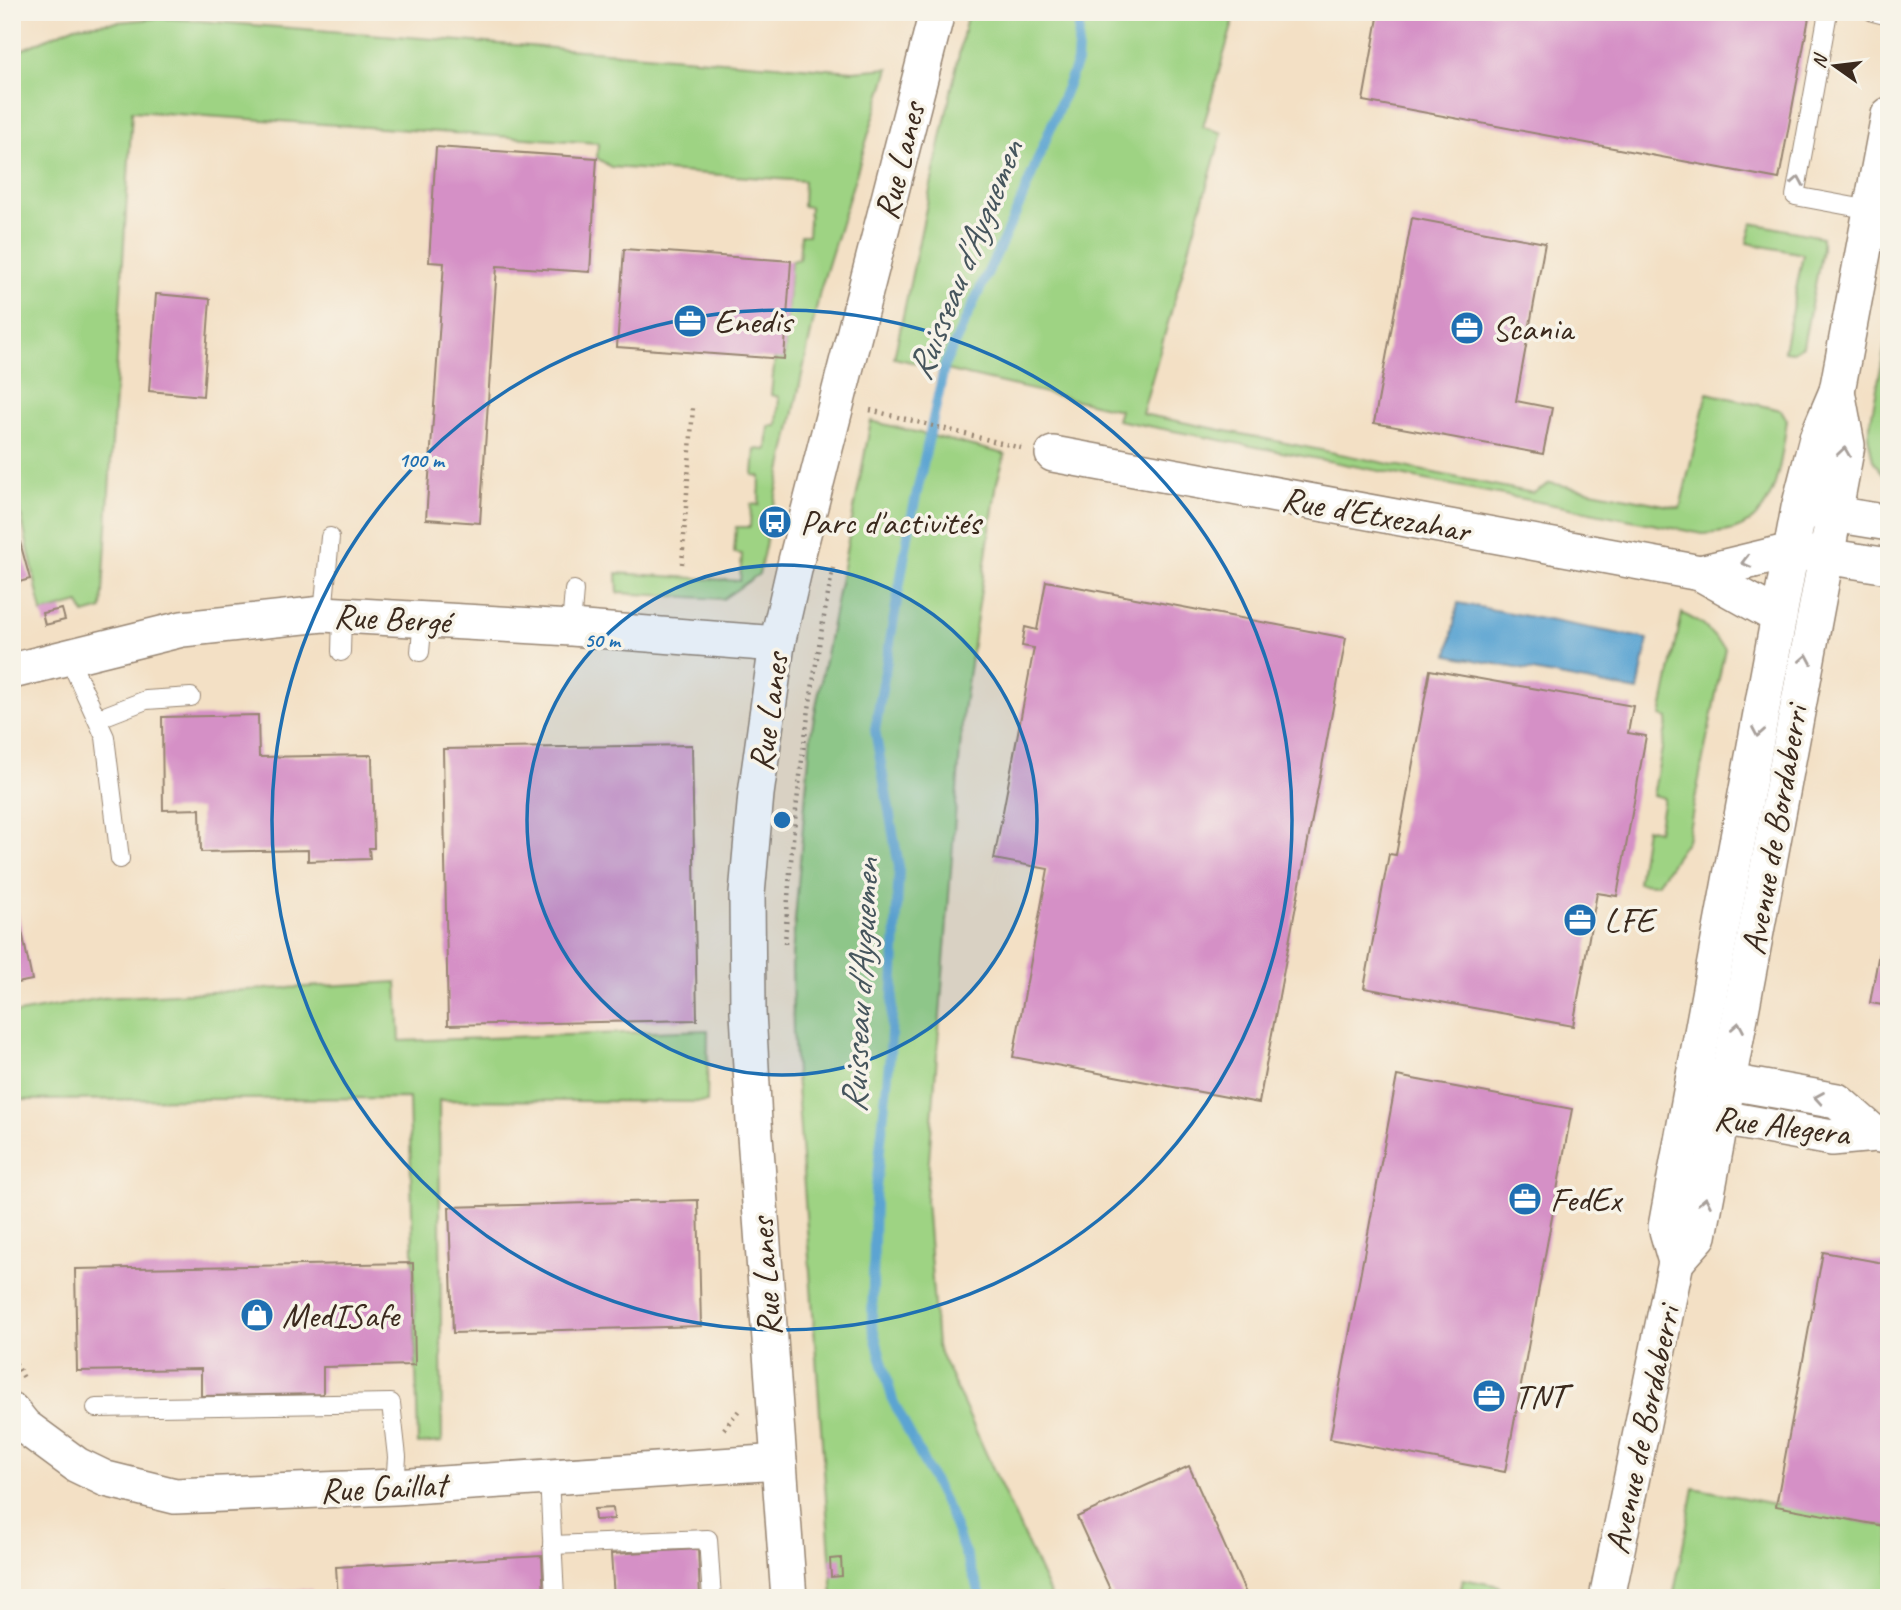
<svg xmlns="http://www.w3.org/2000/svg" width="1901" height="1610" font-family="Caveat,sans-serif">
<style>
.green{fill:#9ed383;stroke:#6c7e50;stroke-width:2}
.water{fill:#5ba4d2;stroke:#4b6778;stroke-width:2}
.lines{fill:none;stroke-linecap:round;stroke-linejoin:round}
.stream{stroke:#5ba4d2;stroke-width:10}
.building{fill:#d590c6}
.service-casing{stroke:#978572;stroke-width:20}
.minor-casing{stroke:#978572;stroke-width:38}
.path{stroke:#978572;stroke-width:4.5;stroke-dasharray:2 5;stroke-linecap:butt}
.service{stroke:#fff;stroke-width:18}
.minor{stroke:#fff;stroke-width:35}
.oneway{stroke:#a79f9a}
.ring{fill:none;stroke:#1f6fb2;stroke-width:3.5}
.labels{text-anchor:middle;stroke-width:7;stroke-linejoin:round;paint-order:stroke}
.street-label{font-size:35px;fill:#3b2a1e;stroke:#f7f3e8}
.poi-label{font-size:35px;fill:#3b2a1e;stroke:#f7f3e8;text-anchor:start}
.water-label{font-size:37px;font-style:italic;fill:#46555d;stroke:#f7f3e8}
.centre{fill:#1f6fb2;stroke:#f7f3e8;stroke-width:3.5}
.ring-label{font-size:21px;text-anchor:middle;font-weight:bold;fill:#1f6fb2;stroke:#f7f3e8;stroke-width:7;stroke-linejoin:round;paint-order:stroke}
</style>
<rect width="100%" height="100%" fill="#f7f3e8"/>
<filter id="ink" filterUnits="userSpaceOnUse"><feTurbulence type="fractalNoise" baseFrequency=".0143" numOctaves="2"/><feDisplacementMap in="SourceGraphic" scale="14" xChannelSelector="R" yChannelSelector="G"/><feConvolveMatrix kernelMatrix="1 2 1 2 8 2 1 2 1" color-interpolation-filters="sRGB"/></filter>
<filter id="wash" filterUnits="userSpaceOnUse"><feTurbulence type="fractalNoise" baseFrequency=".00686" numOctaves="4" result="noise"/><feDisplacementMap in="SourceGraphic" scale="28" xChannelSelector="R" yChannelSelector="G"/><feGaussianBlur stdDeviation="1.57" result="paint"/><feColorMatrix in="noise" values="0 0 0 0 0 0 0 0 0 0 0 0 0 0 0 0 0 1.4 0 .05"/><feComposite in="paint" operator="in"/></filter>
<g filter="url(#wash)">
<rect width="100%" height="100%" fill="#f3e0c5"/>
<!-- green -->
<g class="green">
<path d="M968 12H1236L1203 127 1222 133 1142 414 1533 493 1550 483 1680 508 1707 393 1781 410 1787 420C1781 458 1779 513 1736 529 1726 533 1713 533 1703 534L1117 420 1120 410 894 358Z"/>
<polygon points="161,18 853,71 889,68 820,291 759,574 723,599 618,593 617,573 740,581 742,554 734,553 736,527 750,527 751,504 759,505 760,476 753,475 755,449 767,450 769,426 777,426 779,397 771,395 775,356 784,359 791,261 799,259 801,235 808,235 810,207 803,206 804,181 611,167 597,158 598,143 132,111 102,609 84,614 79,603 42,613 12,473 12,54 75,26"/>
<polygon points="1752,223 1822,237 1822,250 1803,346 1793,352 1784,351 1803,254 1747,243"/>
<polygon points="1889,324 1889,482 1873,460 1868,436"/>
<polygon points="871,421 1005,454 997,482 963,711 926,1200 937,1346 1052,1598 833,1598 793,1031 792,955 811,733"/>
<polygon points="1682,613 1702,624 1725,648 1687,840 1657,884 1638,883 1646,828 1658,831 1664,798 1653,795 1668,718 1661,716"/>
<polygon points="397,982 400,1041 708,1030 707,1102 439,1100 442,1442 418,1444 409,1098 12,1100 12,1014 102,998"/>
<polygon points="1694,1488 1889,1527 1889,1598 1673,1598"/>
<polygon points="1463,1579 1499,1586 1508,1598 1459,1598"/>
</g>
<!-- water -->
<polygon class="water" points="1458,603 1648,639 1638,691 1448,655"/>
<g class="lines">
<!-- stream -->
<polyline class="stream" points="982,1598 949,1512 893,1401 872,1325 875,1198 890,1054 899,867 875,730 910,524 945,364 1019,206 1077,62 1080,12"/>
</g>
<g id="blocks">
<!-- building -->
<g class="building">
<polygon points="1379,12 1810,12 1779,179 1363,101"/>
<polygon points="436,147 597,158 590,272 497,266 480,523 426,519 444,263 429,262"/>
<polygon points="1412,218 1545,243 1516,401 1552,408 1543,454 1374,423"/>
<polygon points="624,249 791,261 784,359 617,347"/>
<polygon points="156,294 210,299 203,396 149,391"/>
<polygon points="12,513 30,579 12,584"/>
<polygon points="1046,581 1346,638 1259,1103 1013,1057 1048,869 994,859 1034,648 1022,646 1025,627 1037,630"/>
<polygon points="62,609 65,620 45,625 42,613"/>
<polygon points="1430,670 1633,706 1628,733 1646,736 1617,896 1597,893 1573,1026 1364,988 1389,854 1396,855"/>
<polygon points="258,715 259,757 372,755 374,848 369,848 370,859 308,861 308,850 201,852 200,809 163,810 162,717"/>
<polygon points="692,745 697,1020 448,1025 443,749"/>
<polygon points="13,888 32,980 12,984 12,889"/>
<polygon points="1887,908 1889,908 1889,1006 1870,1003"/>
<polygon points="1397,1076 1572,1109 1505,1472 1330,1439"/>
<polygon points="698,1200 701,1326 453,1333 449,1207"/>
<polygon points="1823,1252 1889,1264 1889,1527 1776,1506"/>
<polygon points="413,1263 415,1365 323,1367 323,1394 201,1396 201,1369 77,1371 75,1269"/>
<polygon points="1189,1466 1248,1598 1114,1598 1077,1517"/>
<polygon points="613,1508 614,1519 595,1520 594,1509"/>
<polygon points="698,1549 700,1598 614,1598 611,1554"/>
<polygon points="542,1556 544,1598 338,1598 336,1567"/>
<polygon points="841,1558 842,1576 831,1577 830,1559"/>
<polygon points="312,1589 313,1598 219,1598 219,1593"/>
</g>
</g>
</g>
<g filter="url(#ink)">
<use href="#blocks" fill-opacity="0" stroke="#978572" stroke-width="2"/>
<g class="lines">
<defs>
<g id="service">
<polyline points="1828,12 1795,196 1871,210"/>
<polyline points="1873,12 1889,16"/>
<polyline points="323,614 330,537"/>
<polyline points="571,628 574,590"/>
<polyline points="341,652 342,615"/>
<polyline points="420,652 423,618"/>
<polyline points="68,656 105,737 120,859"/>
<polyline points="97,719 146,700 191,697"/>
<polyline points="96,1408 391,1403 397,1457 395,1487"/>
<polyline points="549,1477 555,1598"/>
<polyline points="552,1545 708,1539 712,1598"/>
</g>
<g id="minor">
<polyline points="1053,454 1700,573 1779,617"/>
<polyline points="1809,510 1889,523"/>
<polyline points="1700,573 1791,551 1889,566"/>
<polyline points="12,671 182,629 323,614 571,628 777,644"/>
<polyline points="1707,1078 1837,1101 1875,1134"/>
<polyline points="1699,1114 1832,1138 1875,1134 1889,1137"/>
<polyline points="1676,1262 1699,1236 1847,445 1837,391"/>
<polyline points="12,1411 24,1426 77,1465 106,1479 175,1496 395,1487 779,1462"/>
<polyline points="789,1598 754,1122 748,1012 747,894 756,794 777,644 796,561 937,12"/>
<polyline points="1607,1598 1676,1262 1666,1227 1799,508 1817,438 1837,391 1889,115"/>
</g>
</defs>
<!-- service casing -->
<use href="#service" class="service-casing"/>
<!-- minor casing -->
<use href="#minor" class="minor-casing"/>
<!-- path -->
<g class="path">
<polyline points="870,410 1021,448"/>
<polyline points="682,564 693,407"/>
<path d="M785 944C792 817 809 693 833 568"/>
<polyline points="12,1357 24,1378"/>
<polyline points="724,1429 740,1409"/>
</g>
<!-- service -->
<use href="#service" class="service"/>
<!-- minor -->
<use href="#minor" class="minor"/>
</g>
<!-- one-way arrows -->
<defs><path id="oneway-chevron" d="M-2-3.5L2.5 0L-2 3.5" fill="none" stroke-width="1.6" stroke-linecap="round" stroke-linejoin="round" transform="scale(1.75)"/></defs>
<g class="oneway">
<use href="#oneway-chevron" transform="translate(1798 181) rotate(-80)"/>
<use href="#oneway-chevron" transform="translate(1844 452) rotate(-82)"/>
<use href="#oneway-chevron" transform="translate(1746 562) rotate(166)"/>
<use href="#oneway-chevron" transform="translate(1806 659) rotate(-80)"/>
<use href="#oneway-chevron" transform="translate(1758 732) rotate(100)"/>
<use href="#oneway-chevron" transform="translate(1738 1027) rotate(-80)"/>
<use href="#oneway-chevron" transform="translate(1819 1098) rotate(-170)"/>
<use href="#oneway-chevron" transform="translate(1705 1202) rotate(-79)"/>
</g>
</g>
<!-- distance rings -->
<circle cx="782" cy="820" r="255" fill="#1f6fb2" fill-opacity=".12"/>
<g class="ring">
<circle cx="782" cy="820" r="255"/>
<circle cx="782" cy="820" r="510"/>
</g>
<!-- icons -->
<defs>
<symbol id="office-disc" viewBox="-11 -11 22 22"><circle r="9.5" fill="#1f6fb2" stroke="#f7f3e8"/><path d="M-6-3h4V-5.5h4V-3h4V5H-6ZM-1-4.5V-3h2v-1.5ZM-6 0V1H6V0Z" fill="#fff"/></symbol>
<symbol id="bus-disc" viewBox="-11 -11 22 22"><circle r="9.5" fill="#1f6fb2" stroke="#f7f3e8"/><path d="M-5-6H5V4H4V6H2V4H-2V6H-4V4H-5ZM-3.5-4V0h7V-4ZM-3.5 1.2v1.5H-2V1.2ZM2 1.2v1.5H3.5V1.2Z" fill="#fff"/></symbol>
<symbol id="shop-disc" viewBox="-11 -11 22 22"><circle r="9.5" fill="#1f6fb2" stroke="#f7f3e8"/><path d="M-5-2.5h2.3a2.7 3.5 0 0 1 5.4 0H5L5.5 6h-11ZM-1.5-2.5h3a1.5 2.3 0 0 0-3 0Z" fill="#fff"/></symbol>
</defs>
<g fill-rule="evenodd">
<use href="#office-disc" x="671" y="302" width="38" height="38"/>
<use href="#office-disc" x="1448" y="309" width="38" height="38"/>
<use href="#bus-disc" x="756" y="503" width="38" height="38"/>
<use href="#office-disc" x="1561" y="901" width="38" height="38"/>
<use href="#office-disc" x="1506" y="1180" width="38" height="38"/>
<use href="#shop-disc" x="238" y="1296" width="38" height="38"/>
<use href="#office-disc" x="1470" y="1377" width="38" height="38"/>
</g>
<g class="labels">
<!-- street labels -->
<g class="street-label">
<text transform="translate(899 161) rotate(-76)" y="12">Rue Lanes</text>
<text transform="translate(1376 514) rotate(10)" y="12">Rue d'Etxezahar</text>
<text transform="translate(392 618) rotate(3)" y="12">Rue Bergé</text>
<text transform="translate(768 712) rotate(-82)" y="12">Rue Lanes</text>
<text transform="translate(1774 830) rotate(-80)" y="12">Avenue de Bordaberri</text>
<text transform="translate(1782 1125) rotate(7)" y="12">Rue Alegera</text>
<text transform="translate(765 1277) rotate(-94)" y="12">Rue Lanes</text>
<text transform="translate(1642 1430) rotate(-78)" y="12">Avenue de Bordaberri</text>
<text transform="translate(383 1487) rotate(-3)" y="12">Rue Gaillat</text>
</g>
<!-- poi labels -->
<g class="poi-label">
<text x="714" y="333">Enedis</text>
<text x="1492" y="340">Scania</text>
<text x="800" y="534">Parc d'activités</text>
<text x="1604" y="932">LFE</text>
<text x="1550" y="1211">FedEx</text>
<text x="282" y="1327">MedISafe</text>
<text x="1514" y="1408">TNT</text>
</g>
<!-- water labels -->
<g class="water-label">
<text transform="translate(964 260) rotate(-68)" y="13">Ruisseau d'Ayguemen</text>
<text transform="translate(859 986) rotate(-87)" y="13">Ruisseau d'Ayguemen</text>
</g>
</g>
<circle cx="782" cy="820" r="10" class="centre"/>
<g class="ring-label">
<text x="421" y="467">100 m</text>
<text x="602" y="647">50 m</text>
</g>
<!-- margin -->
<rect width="1901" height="1610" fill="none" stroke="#f7f3e8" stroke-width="42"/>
<!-- north arrow -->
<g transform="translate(1835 66) rotate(284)" stroke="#f7f3e8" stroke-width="5" paint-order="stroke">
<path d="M0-5L12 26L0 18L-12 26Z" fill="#3b2a1e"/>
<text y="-10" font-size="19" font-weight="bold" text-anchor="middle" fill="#3b2a1e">N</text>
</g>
</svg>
